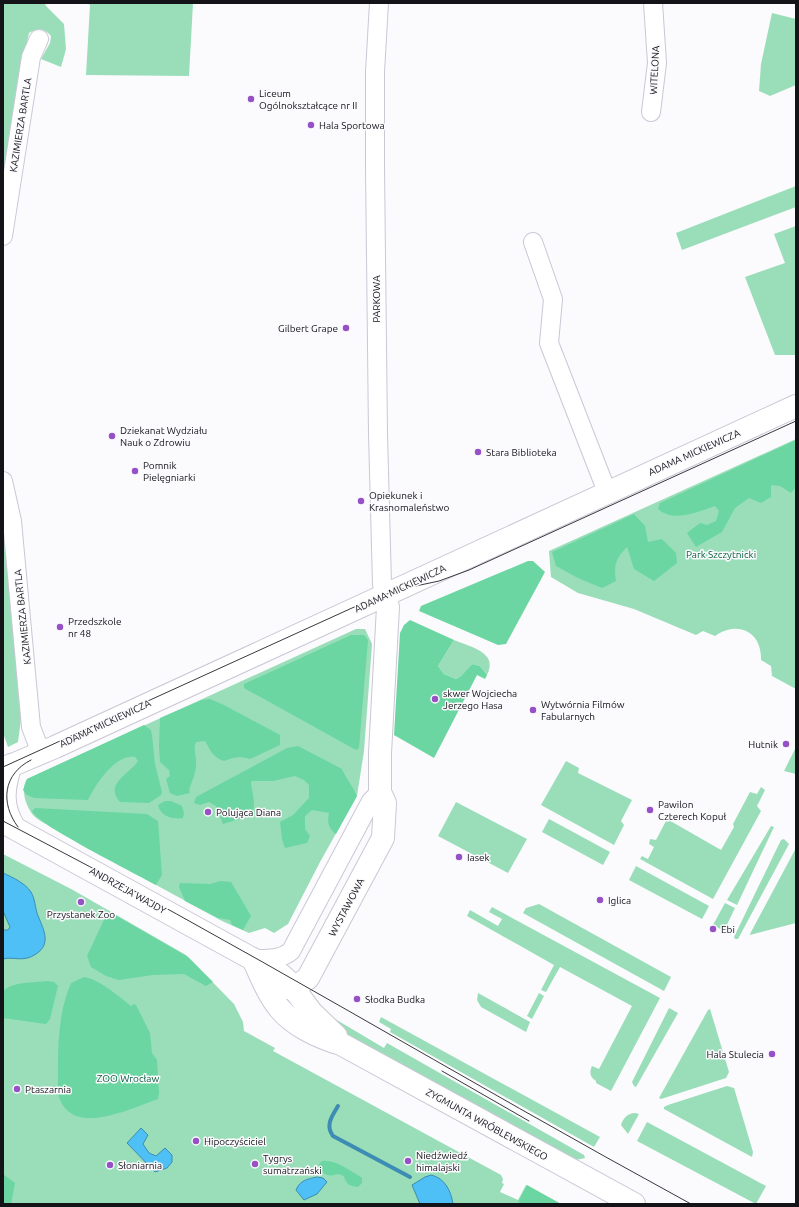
<svg xmlns="http://www.w3.org/2000/svg" width="799" height="1207" font-family="Ubuntu,sans-serif">
<style>
.green{fill:#99deb9}
.forest{fill:#6bd6a2}
.water{fill:#4fc0f5;stroke:#3d8cb3}
.lines{fill:none;stroke-linecap:round;stroke-linejoin:round}
.stream{stroke:#3d8cb3;stroke-width:4}
.minor-casing{stroke:#cbc7d6;stroke-width:20}
.major-casing{stroke:#cbc7d6;stroke-width:24}
.minor{stroke:#fff;stroke-width:18}
.major{stroke:#fff;stroke-width:22}
.tram{stroke:#39383d;stroke-width:1}
.poi-dot{fill:#9751c6;stroke:#fbfafd;stroke-width:1.5}
.labels{text-anchor:middle;stroke-width:3;stroke-linejoin:round;paint-order:stroke}
.street-label{font-size:10px;fill:#141318;stroke:#fbfafd}
.poi-label{font-size:10px;fill:#141318;stroke:#fbfafd;text-anchor:start}
.park-label{font-size:10px;fill:#055e3c;stroke:#fbfafd}
</style>
<rect width="100%" height="100%" fill="#fbfafd"/>
<!-- green -->
<g class="green">
<path d="M3 3H45L46 6 64 24 66 49 61 67 41 59 50 43 51 36C44 28 38 28 29 33L21 73 3 186Z"/>
<polygon points="87,3 193,3 189,76 86,75 90,5"/>
<polygon points="772,13 796,19 796,85 770,96 759,91 761,64"/>
<polygon points="796,186 796,207 682,250 676,233"/>
<polygon points="796,226 796,355 775,355 745,277 785,263 774,234"/>
<path d="M796 439V689L772 676 771 666 761 660C762 632 738 620 715 636L703 631 696 635 634 609 578 593 551 577 549 551Z"/>
<polygon points="3,524 12,607 21,719 18,742 8,747 3,733"/>
<path d="M356 629H365L372 644 364 751 357 796 320 862 288 924 274 933 265 928 249 933 222 921 52 828C47 824 37 820 33 815 26 806 20 790 27 779Z"/>
<path d="M454 640C470 647 499 652 487 675L480 666 472 664 461 676 456 679 444 674 438 666Z"/>
<polygon points="796,747 796,774 784,771"/>
<polygon points="566,761 579,768 578,773 632,800 621,821 624,825 614,845 541,805"/>
<polygon points="761,787 765,790 757,806 761,811 713,899 640,859 642,856 648,859 654,847 649,844 650,839 656,840 667,819 721,850 734,827 733,824 750,792 757,794"/>
<polygon points="456,802 527,839 508,873 438,836"/>
<polygon points="549,819 610,852 603,865 542,832"/>
<polygon points="771,826 774,827 737,905 727,900"/>
<polygon points="784,839 789,844 738,939 735,939 734,937 781,840"/>
<polygon points="796,848 796,923 750,935 750,934"/>
<polygon points="3,854 73,890 186,955 234,1004 243,1022 244,1031 275,1048 273,1051 501,1175 503,1179 502,1183 504,1184 500,1192 518,1200 526,1185 561,1204 3,1204"/>
<polygon points="636,866 709,906 702,919 629,880"/>
<polygon points="725,903 735,908 724,931 713,925"/>
<polygon points="539,904 671,977 664,991 523,913 526,908"/>
<path d="M492 907 660 998 611 1091 596 1083V1081C590 1077 589 1073 592 1066L599 1069 632 1006 560 967 546 992 541 990 554 965 467 916 470 910 498 926 502 919 489 912Z"/>
<polygon points="478,993 530,1022 526,1032 481,1007 477,1000"/>
<polygon points="539,993 544,996 532,1019 527,1016"/>
<polygon points="669,1008 678,1013 636,1087 634,1086 632,1082"/>
<polygon points="710,1009 729,1072 726,1078 661,1099 659,1098 708,1010"/>
<polygon points="325,1013 384,1048 387,1043 584,1155 585,1158 576,1160 358,1041 345,1033"/>
<polygon points="381,1017 600,1137 594,1147 390,1032 391,1029 379,1022"/>
<polygon points="727,1086 734,1088 753,1152 752,1157 664,1109 664,1107 668,1105"/>
<path d="M635 1113 639 1114 628 1134 621 1125C623 1118 628 1113 635 1113Z"/>
<polygon points="647,1122 766,1186 756,1204 637,1141"/>
</g>
<!-- forest -->
<g class="forest">
<path d="M796 440V487L791 493 780 486 771 485V497L761 503 749 498 735 508 722 532 696 547 687 533 700 523 707 525 716 521 719 511 715 506C697 512 674 523 658 509L660 503Z"/>
<path d="M634 514 645 526 648 542 662 539 676 553 677 563 654 581 634 569 627 547C615 559 614 565 616 581L602 588 578 578 556 566 552 552Z"/>
<polygon points="528,561 533,561 545,572 506,644 498,645 419,611 421,606"/>
<polygon points="410,620 454,640 438,666 444,674 456,679 461,676 472,664 480,666 487,675 485,679 477,675 434,758 394,735 400,633 404,625"/>
<polygon points="351,635 364,635 368,640 359,748 356,750 244,688 244,684"/>
<path d="M210 699 224 705 280 735V745L250 759C240 756 234 757 224 761 212 757 211 751 205 741L196 742C193 750 196 753 196 761 197 771 192 781 189 790L190 793 177 796 170 793 166 779 170 776 169 770 160 762 159 746 160 718 202 700Z"/>
<path d="M144 725 151 730 152 735 155 764 162 792 161 795 149 803 120 802C103 784 132 772 138 761L135 757C116 753 95 785 88 800L34 798 27 795 23 790 27 779Z"/>
<path d="M298 746 342 769C346 779 353 786 357 796L336 834C328 828 327 822 329 813L312 810 305 816V829L310 836 307 843 285 848 282 839 280 822 293 815 309 798V785L304 780 295 776 273 781H251C251 791 256 801 253 811L239 819 223 824 216 806 209 802 200 805 194 803 196 797 287 748Z"/>
<path d="M165 801H171L182 806 184 813 183 818C173 820 160 816 158 805Z"/>
<path d="M35 808 147 814 158 821 162 875 156 885C138 875 36 824 32 811Z"/>
<polygon points="220,881 231,882 251,916 243,930 232,925 230,920 218,918 185,901 179,887 180,883 210,884"/>
<polygon points="108,911 188,957 213,982 206,986 184,974 153,975 119,980 106,976 91,967 87,956"/>
<path d="M84 977C97 978 120 997 131 1006L134 1004 136 1005 150 1033 152 1053 157 1060 159 1092 158 1099C129 1109 70 1139 58 1094 58 1056 56 1018 71 983Z"/>
<path d="M47 981 54 982 58 986 50 1019 46 1024 3 1018V991C14 981 33 983 47 981Z"/>
<path d="M322 1161C335 1159 351 1171 362 1178V1183L358 1187C349 1186 346 1184 344 1176L338 1174C330 1177 324 1175 318 1169L319 1164Z"/>
<polygon points="3,1174 15,1183 11,1204 3,1204"/>
<polygon points="527,1185 561,1204 523,1204 518,1202"/>
</g>
<!-- water -->
<g class="water">
<path d="M3 873C12 877 25 883 31 892 35 899 35 906 37 913 42 927 53 943 36 954 23 963 14 956 3 959V930H8L10 927 3 911Z"/>
<polygon points="141,1128 148,1135 143,1144 149,1153 156,1156 165,1148 172,1155 172,1162 167,1168 155,1172 127,1143"/>
<path d="M431 1175C445 1178 451 1191 453 1204H420L412 1185 425 1177Z"/>
<path d="M317 1177 323 1178 327 1182 317 1194 304 1200 296 1190C300 1180 308 1179 317 1177Z"/>
</g>
<g class="lines">
<!-- stream -->
<path class="stream" d="M338 1106C332 1116 325 1125 333 1136L410 1177"/>
<defs>
<g id="minor">
<polyline points="379,3 375,72 375,167 378,434 382,584 384,594"/>
<polyline points="651,112 657,63 653,3"/>
<polyline points="3,236 31,57 39,39"/>
<polyline points="533,242 553,299 549,343 607,492"/>
<polyline points="3,481 12,521 31,727 41,753"/>
<path d="M253 959C265 959 281 960 291 951L371 801 380 792"/>
</g>
<g id="major">
<path d="M11 765C3 788 1 806 14 827"/>
<polyline points="3,769 55,747 796,406"/>
<polyline points="3,822 280,974 288,981 312,1013 336,1036"/>
<path d="M253 959C261 976 268 995 280 1009 294 1026 320 1038 341 1044L634 1204"/>
<polyline points="267,988 294,988 308,978 383,838 385,803 380,792 380,753 388,607 384,594"/>
</g>
</defs>
<!-- minor casing -->
<use href="#minor" class="minor-casing"/>
<!-- major casing -->
<use href="#major" class="major-casing"/>
<!-- minor -->
<use href="#minor" class="minor"/>
<!-- major -->
<use href="#major" class="major"/>
<!-- tram -->
<g class="tram">
<polyline points="3,767 352,608 397,590 439,581 469,570 796,421"/>
<path d="M3 821C236 941 461 1079 691 1204"/>
<path d="M18 827C0 803 3 774 31 760"/>
<polyline points="442,1071 529,1121"/>
</g>
</g>
<!-- markers -->
<g class="poi-dot">
<circle cx="251" cy="99" r="4"/>
<circle cx="311" cy="125" r="4"/>
<circle cx="346" cy="328" r="4"/>
<circle cx="112" cy="436" r="4"/>
<circle cx="478" cy="452" r="4"/>
<circle cx="135" cy="471" r="4"/>
<circle cx="361" cy="501" r="4"/>
<circle cx="60" cy="627" r="4"/>
<circle cx="435" cy="699" r="4"/>
<circle cx="533" cy="710" r="4"/>
<circle cx="786" cy="744" r="4"/>
<circle cx="650" cy="810" r="4"/>
<circle cx="208" cy="812" r="4"/>
<circle cx="459" cy="857" r="4"/>
<circle cx="600" cy="900" r="4"/>
<circle cx="81" cy="902" r="4"/>
<circle cx="713" cy="929" r="4"/>
<circle cx="357" cy="999" r="4"/>
<circle cx="772" cy="1054" r="4"/>
<circle cx="17" cy="1089" r="4"/>
<circle cx="196" cy="1141" r="4"/>
<circle cx="408" cy="1161" r="4"/>
<circle cx="255" cy="1164" r="4"/>
<circle cx="110" cy="1165" r="4"/>
</g>
<g class="labels">
<!-- street labels -->
<g class="street-label">
<text transform="translate(654 70) rotate(-87)" y="4">WITELONA</text>
<text transform="translate(20 125) rotate(-81)" y="4">KAZIMIERZA BARTLA</text>
<text transform="translate(376 299) rotate(-90)" y="4">PARKOWA</text>
<text transform="translate(694 452) rotate(-24)" y="4">ADAMA MICKIEWICZA</text>
<text transform="translate(400 588) rotate(-25)" y="4">ADAMA MICKIEWICZA</text>
<text transform="translate(22 617) rotate(-96)" y="4">KAZIMIERZA BARTLA</text>
<text transform="translate(105 723) rotate(-25)" y="4">ADAMA MICKIEWICZA</text>
<text transform="translate(128 890) rotate(29)" y="4">ANDRZEJA WAJDY</text>
<text transform="translate(346 907) rotate(-62)" y="4">WYSTAWOWA</text>
<text transform="translate(487 1124) rotate(29)" y="4">ZYGMUNTA WRÓBLEWSKIEGO</text>
</g>
<!-- poi labels -->
<g class="poi-label">
<text x="259" y="97">Liceum<tspan x="259" dy="12">Ogólnokształcące nr II</tspan></text>
<text x="319" y="129">Hala Sportowa</text>
<text x="338" y="332" text-anchor="end">Gilbert Grape</text>
<text x="120" y="434">Dziekanat Wydziału<tspan x="120" dy="12">Nauk o Zdrowiu</tspan></text>
<text x="486" y="456">Stara Biblioteka</text>
<text x="143" y="469">Pomnik<tspan x="143" dy="12">Pielęgniarki</tspan></text>
<text x="369" y="499">Opiekunek i<tspan x="369" dy="12">Krasnomaleństwo</tspan></text>
<text x="68" y="625">Przedszkole<tspan x="68" dy="12">nr 48</tspan></text>
<text x="443" y="697">skwer Wojciecha<tspan x="443" dy="12">Jerzego Hasa</tspan></text>
<text x="541" y="708">Wytwórnia Filmów<tspan x="541" dy="12">Fabularnych</tspan></text>
<text x="778" y="748" text-anchor="end">Hutnik</text>
<text x="658" y="808">Pawilon<tspan x="658" dy="12">Czterech Kopuł</tspan></text>
<text x="216" y="816">Polująca Diana</text>
<text x="467" y="861">Iasek</text>
<text x="608" y="904">Iglica</text>
<text x="81" y="918" text-anchor="middle">Przystanek Zoo</text>
<text x="721" y="933">Ebi</text>
<text x="365" y="1003">Słodka Budka</text>
<text x="764" y="1058" text-anchor="end">Hala Stulecia</text>
<text x="25" y="1093">Ptaszarnia</text>
<text x="204" y="1145">Hipoczyściciel</text>
<text x="416" y="1159">Niedźwiedź<tspan x="416" dy="12">himalajski</tspan></text>
<text x="263" y="1162">Tygrys<tspan x="263" dy="12">sumatrzański</tspan></text>
<text x="118" y="1169">Słoniarnia</text>
</g>
<!-- park labels -->
<g class="park-label">
<text x="721" y="558">Park Szczytnicki</text>
<text x="128" y="1082">ZOO Wrocław</text>
</g>
</g>
<!-- border -->
<rect width="799" height="1207" fill="none" stroke="#141318" stroke-width="8"/>
</svg>
